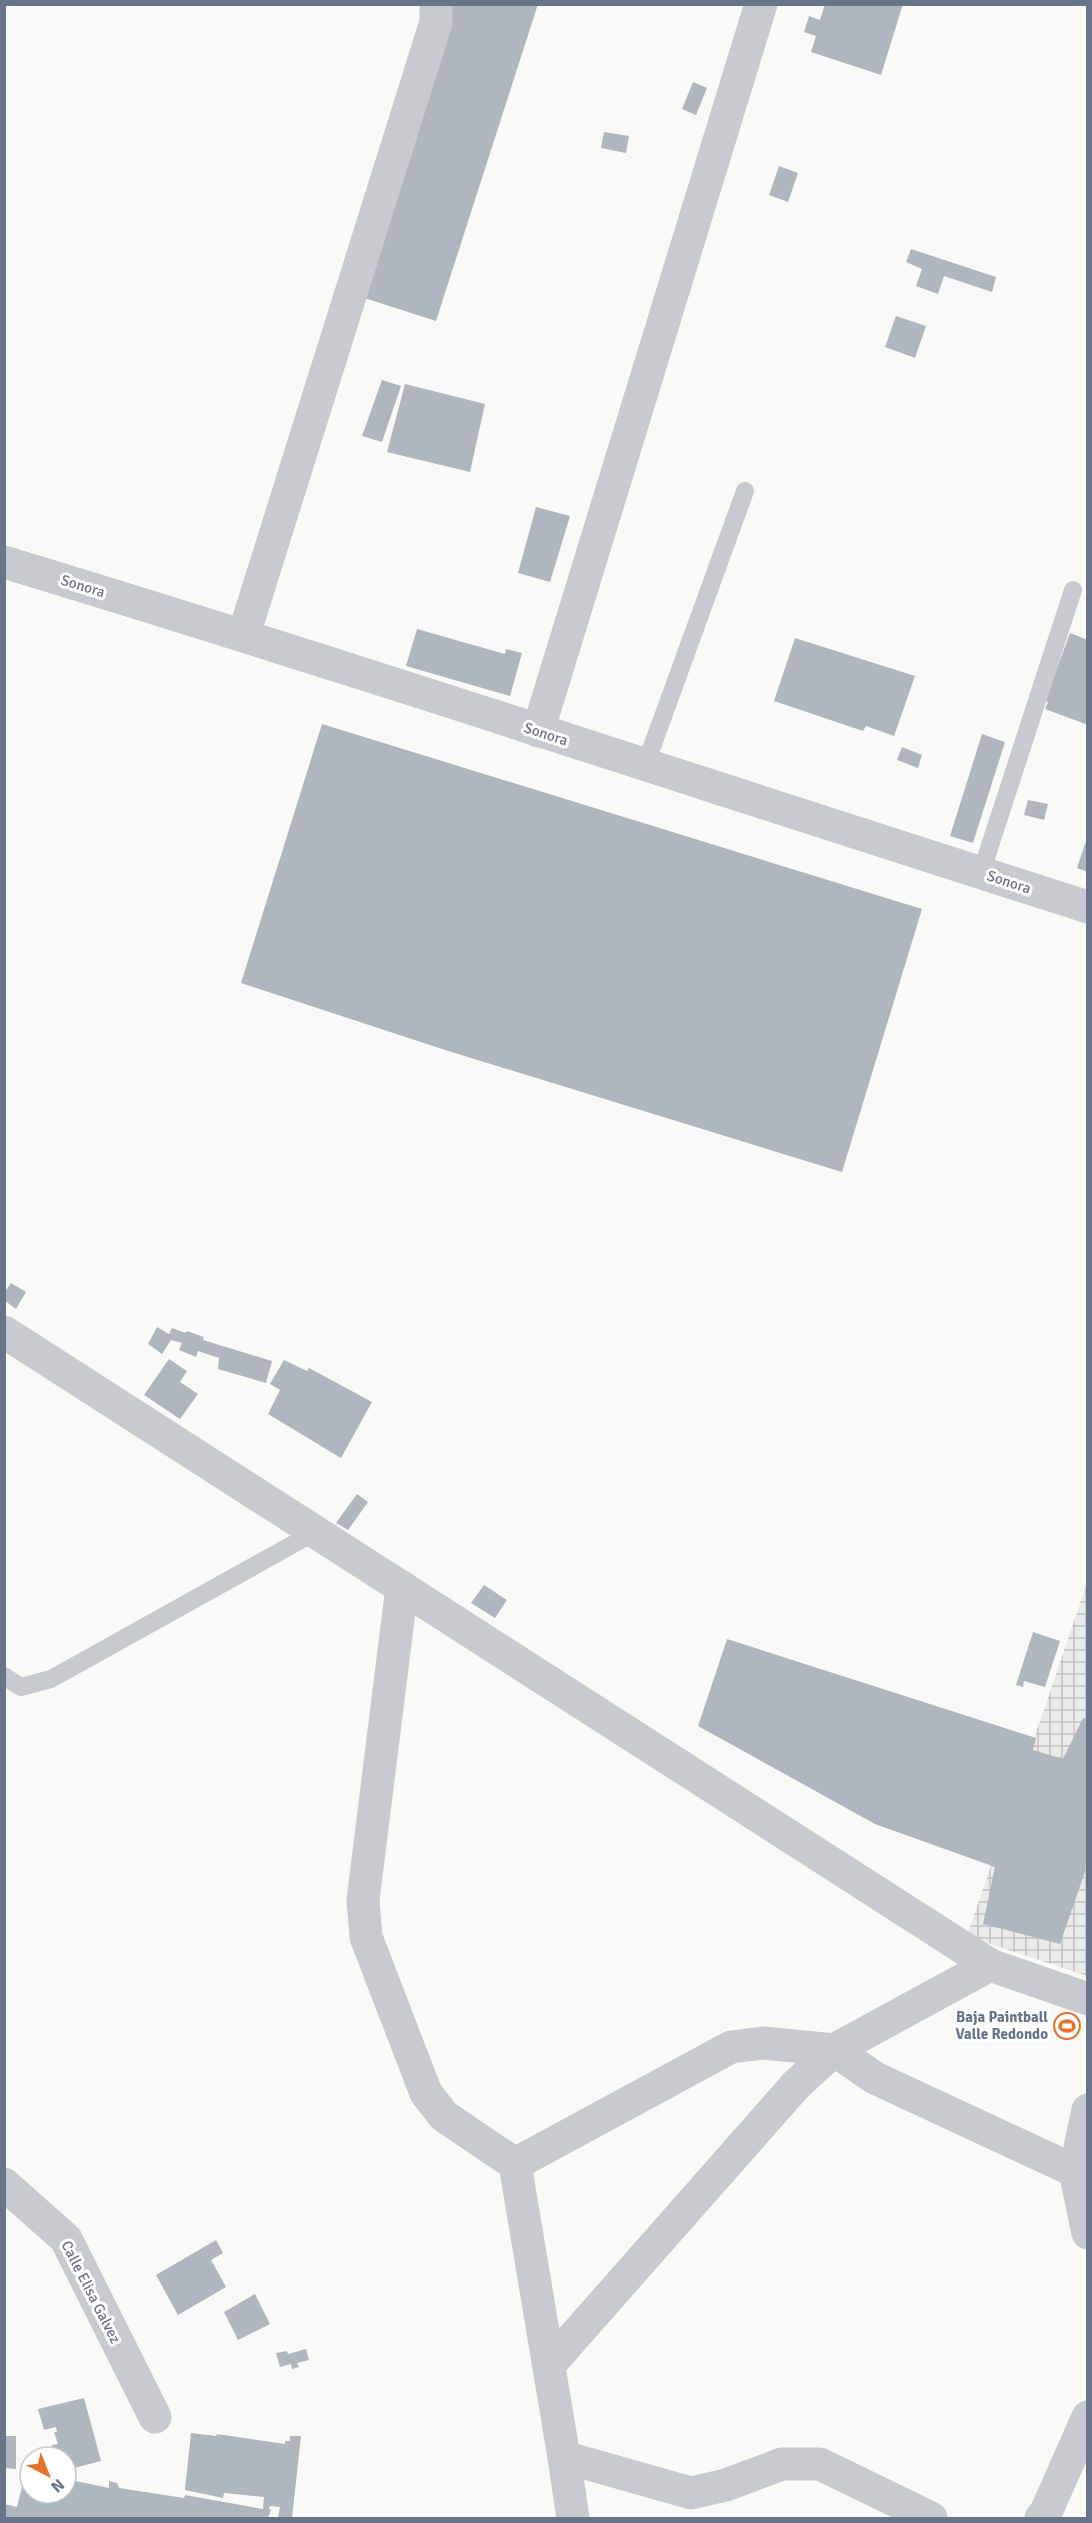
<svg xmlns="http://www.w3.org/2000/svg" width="1092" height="2523" font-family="Signika,sans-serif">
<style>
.industrial{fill:url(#industrial-grid)}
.building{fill:#b0b6be}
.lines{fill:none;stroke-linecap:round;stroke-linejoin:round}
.service{stroke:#c7cace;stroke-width:18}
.minor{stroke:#c7cace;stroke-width:33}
.labels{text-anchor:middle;stroke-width:6;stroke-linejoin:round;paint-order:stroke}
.street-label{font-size:15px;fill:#687589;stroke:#fff}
.poi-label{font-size:15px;font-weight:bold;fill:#687589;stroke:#fff;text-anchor:end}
</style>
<defs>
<pattern id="industrial-grid" width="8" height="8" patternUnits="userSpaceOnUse" patternTransform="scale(1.5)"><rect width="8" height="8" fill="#eaeaea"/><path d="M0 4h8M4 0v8" fill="none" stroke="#c1c2c3"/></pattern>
</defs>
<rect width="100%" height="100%" fill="#f9f9f7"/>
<!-- industrial -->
<polygon class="industrial" points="1087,1583 1087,1976 967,1936"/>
<!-- building -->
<g class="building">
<polygon points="451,4 538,4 436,321 358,296"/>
<polygon points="825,4 903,4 881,75 811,52 816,36 804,32 809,16 820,20"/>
<polygon points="693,82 707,88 696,115 682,109"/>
<polygon points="604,132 629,136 626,153 601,148"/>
<polygon points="779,166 798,173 788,202 769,195"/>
<polygon points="911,249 996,277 992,292 944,276 938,294 916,286 922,269 906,262"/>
<polygon points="896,316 926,326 915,358 885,347"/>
<polygon points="382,380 401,386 382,442 362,436"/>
<polygon points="405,384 485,404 470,472 387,452"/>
<polygon points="536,507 570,516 550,582 518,573"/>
<polygon points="417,629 505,654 506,649 522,653 510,696 406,666"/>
<polygon points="1070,633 1088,640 1088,725 1045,709 1048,702 1045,701"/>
<polygon points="795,638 915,676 894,736 866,726 863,731 774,701"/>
<polygon points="322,724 922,909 842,1172 445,1050 241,983"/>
<polygon points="982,734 1005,742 973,843 950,836"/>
<polygon points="902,747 922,755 918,768 897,760"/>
<polygon points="1028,800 1048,804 1044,820 1024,815"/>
<polygon points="1087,838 1088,838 1088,872 1077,868"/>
<polygon points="11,1283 26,1292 16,1309 4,1300 4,1293"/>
<polygon points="157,1327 169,1334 172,1328 186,1333 187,1331 204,1337 203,1340 272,1361 266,1383 218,1369 219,1358 198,1351 196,1357 179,1350 182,1343 171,1340 162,1354 148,1344"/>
<polygon points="169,1359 187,1371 180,1382 198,1394 180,1419 144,1395"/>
<polygon points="284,1360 307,1371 309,1368 372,1402 341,1458 268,1414 280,1390 270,1384"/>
<polygon points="357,1494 368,1502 348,1530 336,1523"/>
<polygon points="484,1585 507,1600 495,1618 471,1603"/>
<polygon points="1033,1632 1060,1641 1045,1687 1024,1681 1023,1687 1016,1685"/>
<polygon points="727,1639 1036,1738 1033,1750 1063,1759 1083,1718 1088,1719 1088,1863 1060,1944 983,1924 995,1867 875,1824 698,1726"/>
<polygon points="216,2240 223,2253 211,2260 226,2287 178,2315 156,2275"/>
<polygon points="255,2294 270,2324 238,2340 224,2312"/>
<polygon points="306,2349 309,2360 297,2363 299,2367 292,2369 291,2364 280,2367 276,2353 287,2351 288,2354"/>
<polygon points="84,2398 101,2461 66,2470 66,2457 55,2457 52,2445 58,2444 54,2432 57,2432 56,2427 44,2430 38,2409"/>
<polygon points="191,2433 216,2436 217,2434 285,2444 285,2441 290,2441 290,2436 301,2436 292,2518 278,2517 280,2507 270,2506 269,2509 271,2510 268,2518 4,2518 4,2504 17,2507 26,2471 30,2472 30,2493 66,2493 66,2479 109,2488 109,2481 117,2483 119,2488 184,2498 185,2495 263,2509 264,2497 224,2493 223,2498 185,2490"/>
<polygon points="4,2436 16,2436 16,2469 4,2468"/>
</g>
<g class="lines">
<!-- service -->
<g class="service">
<polyline points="645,766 745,491"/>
<polyline points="981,873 1073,590"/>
<polyline points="4,1676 21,1687 51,1679 315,1532"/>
</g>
<!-- minor -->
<g class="minor">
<path d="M4 562C367 672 726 792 1088 907"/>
<polyline points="244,634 436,22 436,4"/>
<polyline points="538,731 761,4"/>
<polyline points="4,1332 990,1965 1088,1999"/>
<polyline points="402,1587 363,1900 366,1937 426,2093 444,2116 515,2164 564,2457 691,2493 726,2485 782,2464 820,2464 931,2518"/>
<polyline points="1088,2110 1075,2171 1088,2233"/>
<polyline points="515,2164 731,2047 763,2043 834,2050 990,1965"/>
<polyline points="4,2184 66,2239 155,2417"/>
<polyline points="549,2365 796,2085 834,2050 875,2078 1075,2171"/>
<polyline points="564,2457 573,2518"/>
<polyline points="1041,2518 1046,2512 1088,2417"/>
</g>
</g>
<!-- icons -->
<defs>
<symbol id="stadium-ring" viewBox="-11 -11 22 22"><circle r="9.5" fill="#fff" stroke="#e6732b" stroke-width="1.5"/><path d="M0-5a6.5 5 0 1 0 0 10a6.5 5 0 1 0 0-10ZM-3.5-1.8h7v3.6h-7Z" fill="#e6732b"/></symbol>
</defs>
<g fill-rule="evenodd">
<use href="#stadium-ring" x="1052" y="2011" width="30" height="30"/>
</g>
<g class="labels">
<!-- street labels -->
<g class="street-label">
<text transform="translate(83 586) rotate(17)" y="5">Sonora</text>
<text transform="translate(546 734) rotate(18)" y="5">Sonora</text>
<text transform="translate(1009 882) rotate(18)" y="5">Sonora</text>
<text transform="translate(91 2292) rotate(63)" y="5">Calle Elisa Galvez</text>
</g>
<!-- poi labels -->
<g class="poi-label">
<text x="1048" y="2022">Baja Paintball<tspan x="1048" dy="17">Valle Redondo</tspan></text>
</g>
</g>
<!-- border -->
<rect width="1092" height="2523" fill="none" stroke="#687589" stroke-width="12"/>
<!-- north arrow -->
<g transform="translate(48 2475) rotate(138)"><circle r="28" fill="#ffffff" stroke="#c3c8d0" stroke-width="1.5"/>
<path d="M0-4.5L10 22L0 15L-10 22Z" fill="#e6732b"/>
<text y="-9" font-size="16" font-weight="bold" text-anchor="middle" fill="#687589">N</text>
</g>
</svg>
